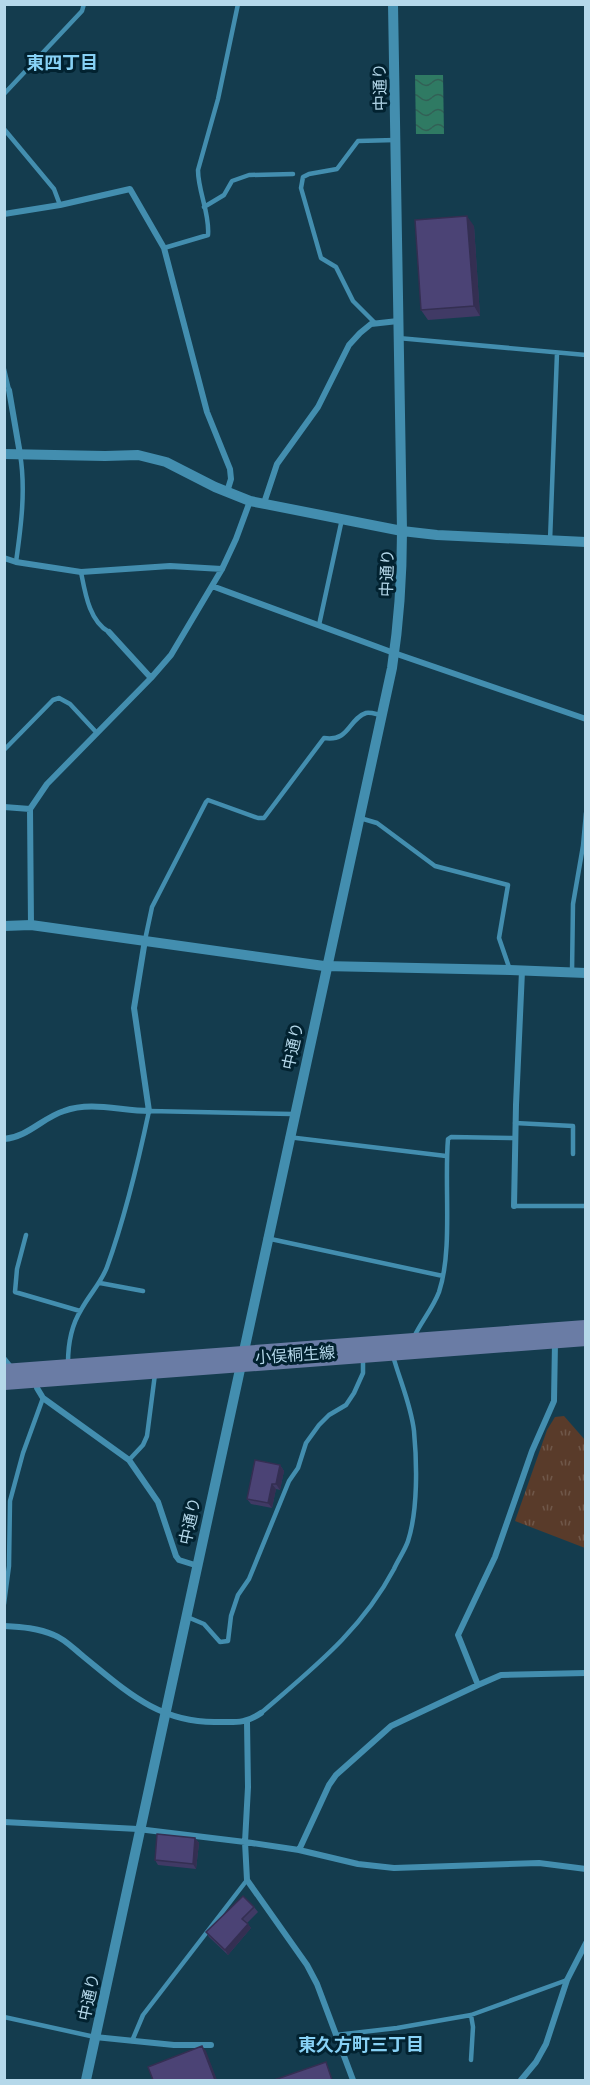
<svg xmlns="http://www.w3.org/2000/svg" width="590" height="2085" font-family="Commissioner,'Noto Sans JP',sans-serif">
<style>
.park{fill:url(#park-tufts)}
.water{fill:url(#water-waves)}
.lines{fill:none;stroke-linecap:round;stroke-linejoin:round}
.service{stroke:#438eaf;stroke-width:4.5}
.minor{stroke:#438eaf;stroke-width:6}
.tertiary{stroke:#438eaf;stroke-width:10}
.secondary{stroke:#6a7ca5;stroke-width:26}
.wall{fill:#403a65}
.shaded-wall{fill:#342f52}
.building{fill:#4b4375;stroke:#342f52;stroke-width:1.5}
.labels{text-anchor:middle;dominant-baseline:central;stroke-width:6;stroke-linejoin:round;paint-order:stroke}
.street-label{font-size:16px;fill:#b5d8ea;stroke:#022230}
.neighbourhood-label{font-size:18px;font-weight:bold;fill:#87d1f5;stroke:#022230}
</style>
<defs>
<pattern id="park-tufts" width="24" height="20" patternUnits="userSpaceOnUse" patternTransform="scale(1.5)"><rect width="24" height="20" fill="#593b2a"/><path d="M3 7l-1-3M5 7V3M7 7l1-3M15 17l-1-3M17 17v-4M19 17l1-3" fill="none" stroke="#6f5749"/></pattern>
<pattern id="water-waves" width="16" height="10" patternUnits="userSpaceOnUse" patternTransform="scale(1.5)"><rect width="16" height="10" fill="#2f7a63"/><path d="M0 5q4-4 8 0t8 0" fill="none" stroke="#326056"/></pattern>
</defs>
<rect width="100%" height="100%" fill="#143c4e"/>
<path class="park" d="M 564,1416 L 585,1440 L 585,1548 L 515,1521 L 547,1430 L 555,1417 Z"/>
<path class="water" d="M 415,75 L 443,75 L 444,134 L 416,134 Z"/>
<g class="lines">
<path class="service" d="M 4,94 L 82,11 L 84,4
M 4,129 L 54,189 L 60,205
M 204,207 L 224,195 L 232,181 L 249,175 L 293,174
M 164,248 L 208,235 C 210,213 198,192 198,170 L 218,99 L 238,4
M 375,323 L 353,301 L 336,267 L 321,258 L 301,188 L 303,177 L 309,174 L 337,169 L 358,141 L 395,140
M 398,338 L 586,355
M 4,369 L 9,390
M 550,541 L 557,353
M 16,562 C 21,527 26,489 20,454
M 81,572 C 85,592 89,621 109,632
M 319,625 L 342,519
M 4,750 L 53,700 L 59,698 L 70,704 L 96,732
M 360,818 L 377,823 L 435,866 L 508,885 L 499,938 L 510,970
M 145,940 L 152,907 L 206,802 L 208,800 L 258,818 L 264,818 L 324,738 C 350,742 348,719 366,713 C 370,712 376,714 381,715
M 572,972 L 573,904 L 583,846 L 586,813
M 515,1123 L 573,1126 L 573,1154
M 288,1137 L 446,1156
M 514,1206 L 586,1206
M 26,1235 L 17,1269 L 15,1292 L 80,1311
M 266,1238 L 443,1276
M 100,1283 L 143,1291
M 414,1337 C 421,1322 433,1308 439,1292 C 453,1250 444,1185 448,1139 L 451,1137 L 515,1138
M 4,1358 L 12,1368
M 68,1363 C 68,1346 71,1326 81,1310 C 89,1295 101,1283 107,1267 C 125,1217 138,1163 149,1111 L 292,1114
M 129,1460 L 143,1445 L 147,1436 L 155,1374
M 4,1604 L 9,1566 L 10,1501 L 23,1453 L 43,1398
M 185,1616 L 204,1624 L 220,1642 L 228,1641 L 231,1616 L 238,1595 L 249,1579 L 289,1481 L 298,1468 L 306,1443 L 319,1425 L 329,1415 L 346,1405 L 354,1393 L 363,1373 L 363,1356
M 261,1713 C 313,1668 361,1631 394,1569 C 398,1560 405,1550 408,1541 C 418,1510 417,1463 414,1431 C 411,1405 400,1381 393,1356
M 4,2017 L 95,2037
M 336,2035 L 397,2028 L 471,2015 L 567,1980
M 132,2041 L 143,2015 L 247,1880
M 471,2060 L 473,2027 L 471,2015"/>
<path class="minor" d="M 4,214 L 60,205 L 130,189 L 164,248 L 207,412 L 230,469 L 231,479 L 227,492
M 9,390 L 20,454
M 264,503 L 277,464 L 318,407 L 349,345 L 360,333 L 371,324 L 398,321
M 4,558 L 16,562 L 81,572 L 170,566 L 222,569
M 212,586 L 394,653 L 586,719
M 109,632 L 151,678
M 4,807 L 30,809
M 31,925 L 30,809 L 47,784 L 151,678 L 171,655 L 222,569 L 236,539 L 250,501
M 4,1139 C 28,1137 42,1118 64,1111 C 91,1101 121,1111 149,1111 L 134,1008 L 145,940
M 514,1206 L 516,1105 L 522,971
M 36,1380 L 37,1388 L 43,1398 L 129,1460 L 158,1502 L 176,1556 L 179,1560 L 195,1565
M 4,1626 C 22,1627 38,1628 54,1635 C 65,1639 75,1650 84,1657 C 126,1691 159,1723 217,1722 C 236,1722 245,1724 261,1713
M 478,1685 L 458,1635 L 495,1557 L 532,1451 L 554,1401 L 555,1342
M 247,1722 L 248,1787 L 245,1842 L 247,1880 L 307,1965 L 317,1984 L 353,2080
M 4,1822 L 138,1829 L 245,1842 L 299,1850 L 358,1864 L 394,1868 L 539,1863 L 586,1869
M 299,1850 L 329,1785 L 336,1775 L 391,1726 L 478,1685 L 501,1675 L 586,1673
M 95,2037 L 174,2045 L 211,2045
M 521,2080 L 536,2062 L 546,2044 L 567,1980 L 586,1943"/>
<path class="tertiary" d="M 4,454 L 105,456 L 138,455 L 166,462 L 215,487 L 250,501 L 402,531 L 437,535 L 586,542
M 4,926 L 31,925 L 324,966 L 510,970 L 586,973
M 86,2080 C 186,1609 286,1138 392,668 C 399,622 402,577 402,531 L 393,4"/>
<path class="secondary" d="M 4,1377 L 586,1333"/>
</g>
<path class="wall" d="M 474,226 L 480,316 L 428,320 L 421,310 Z
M 280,1465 L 284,1471 L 280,1490 L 276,1489 L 272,1508 L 251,1504 L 247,1499 Z
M 195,1838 L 199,1843 L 196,1869 L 158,1865 L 155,1860 Z
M 254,1907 L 258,1912 L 247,1923 L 251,1928 L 228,1955 L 209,1937 L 206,1932 Z"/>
<path class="shaded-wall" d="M 467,216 L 474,226 L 480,316 L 474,306 Z
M 280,1465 L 284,1471 L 280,1490 L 276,1484 Z
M 272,1484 L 276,1489 L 272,1508 L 268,1503 Z
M 195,1838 L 199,1843 L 196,1869 L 193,1864 Z
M 248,1924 L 251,1928 L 228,1955 L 225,1950 Z
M 202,2046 L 206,2051 L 217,2080 L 215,2080 Z"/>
<path class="building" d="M 467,216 L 474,306 L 421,310 L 415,220 Z
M 255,1460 L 280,1465 L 276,1484 L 272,1484 L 268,1503 L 247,1499 Z
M 157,1834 L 195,1838 L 193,1864 L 155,1860 Z
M 243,1896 L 254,1907 L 242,1919 L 248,1924 L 225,1950 L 206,1932 Z
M 202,2046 L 215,2080 L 153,2080 L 148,2067 Z
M 326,2062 L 332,2080 L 274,2080 Z"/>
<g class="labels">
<g class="street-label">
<text transform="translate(379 87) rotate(-91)">中通り</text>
<text transform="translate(386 573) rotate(-88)">中通り</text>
<text transform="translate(292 1046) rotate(-78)">中通り</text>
<text transform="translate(295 1354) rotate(-4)">小俣桐生線</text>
<text transform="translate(189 1521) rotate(-78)">中通り</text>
<text transform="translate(88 1997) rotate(-78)">中通り</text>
</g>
<g class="neighbourhood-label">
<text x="62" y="62">東四丁目</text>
<text x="361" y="2044">東久方町三丁目</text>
</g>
</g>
<rect width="590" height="2085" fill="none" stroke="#b5d8ea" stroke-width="12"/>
</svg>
